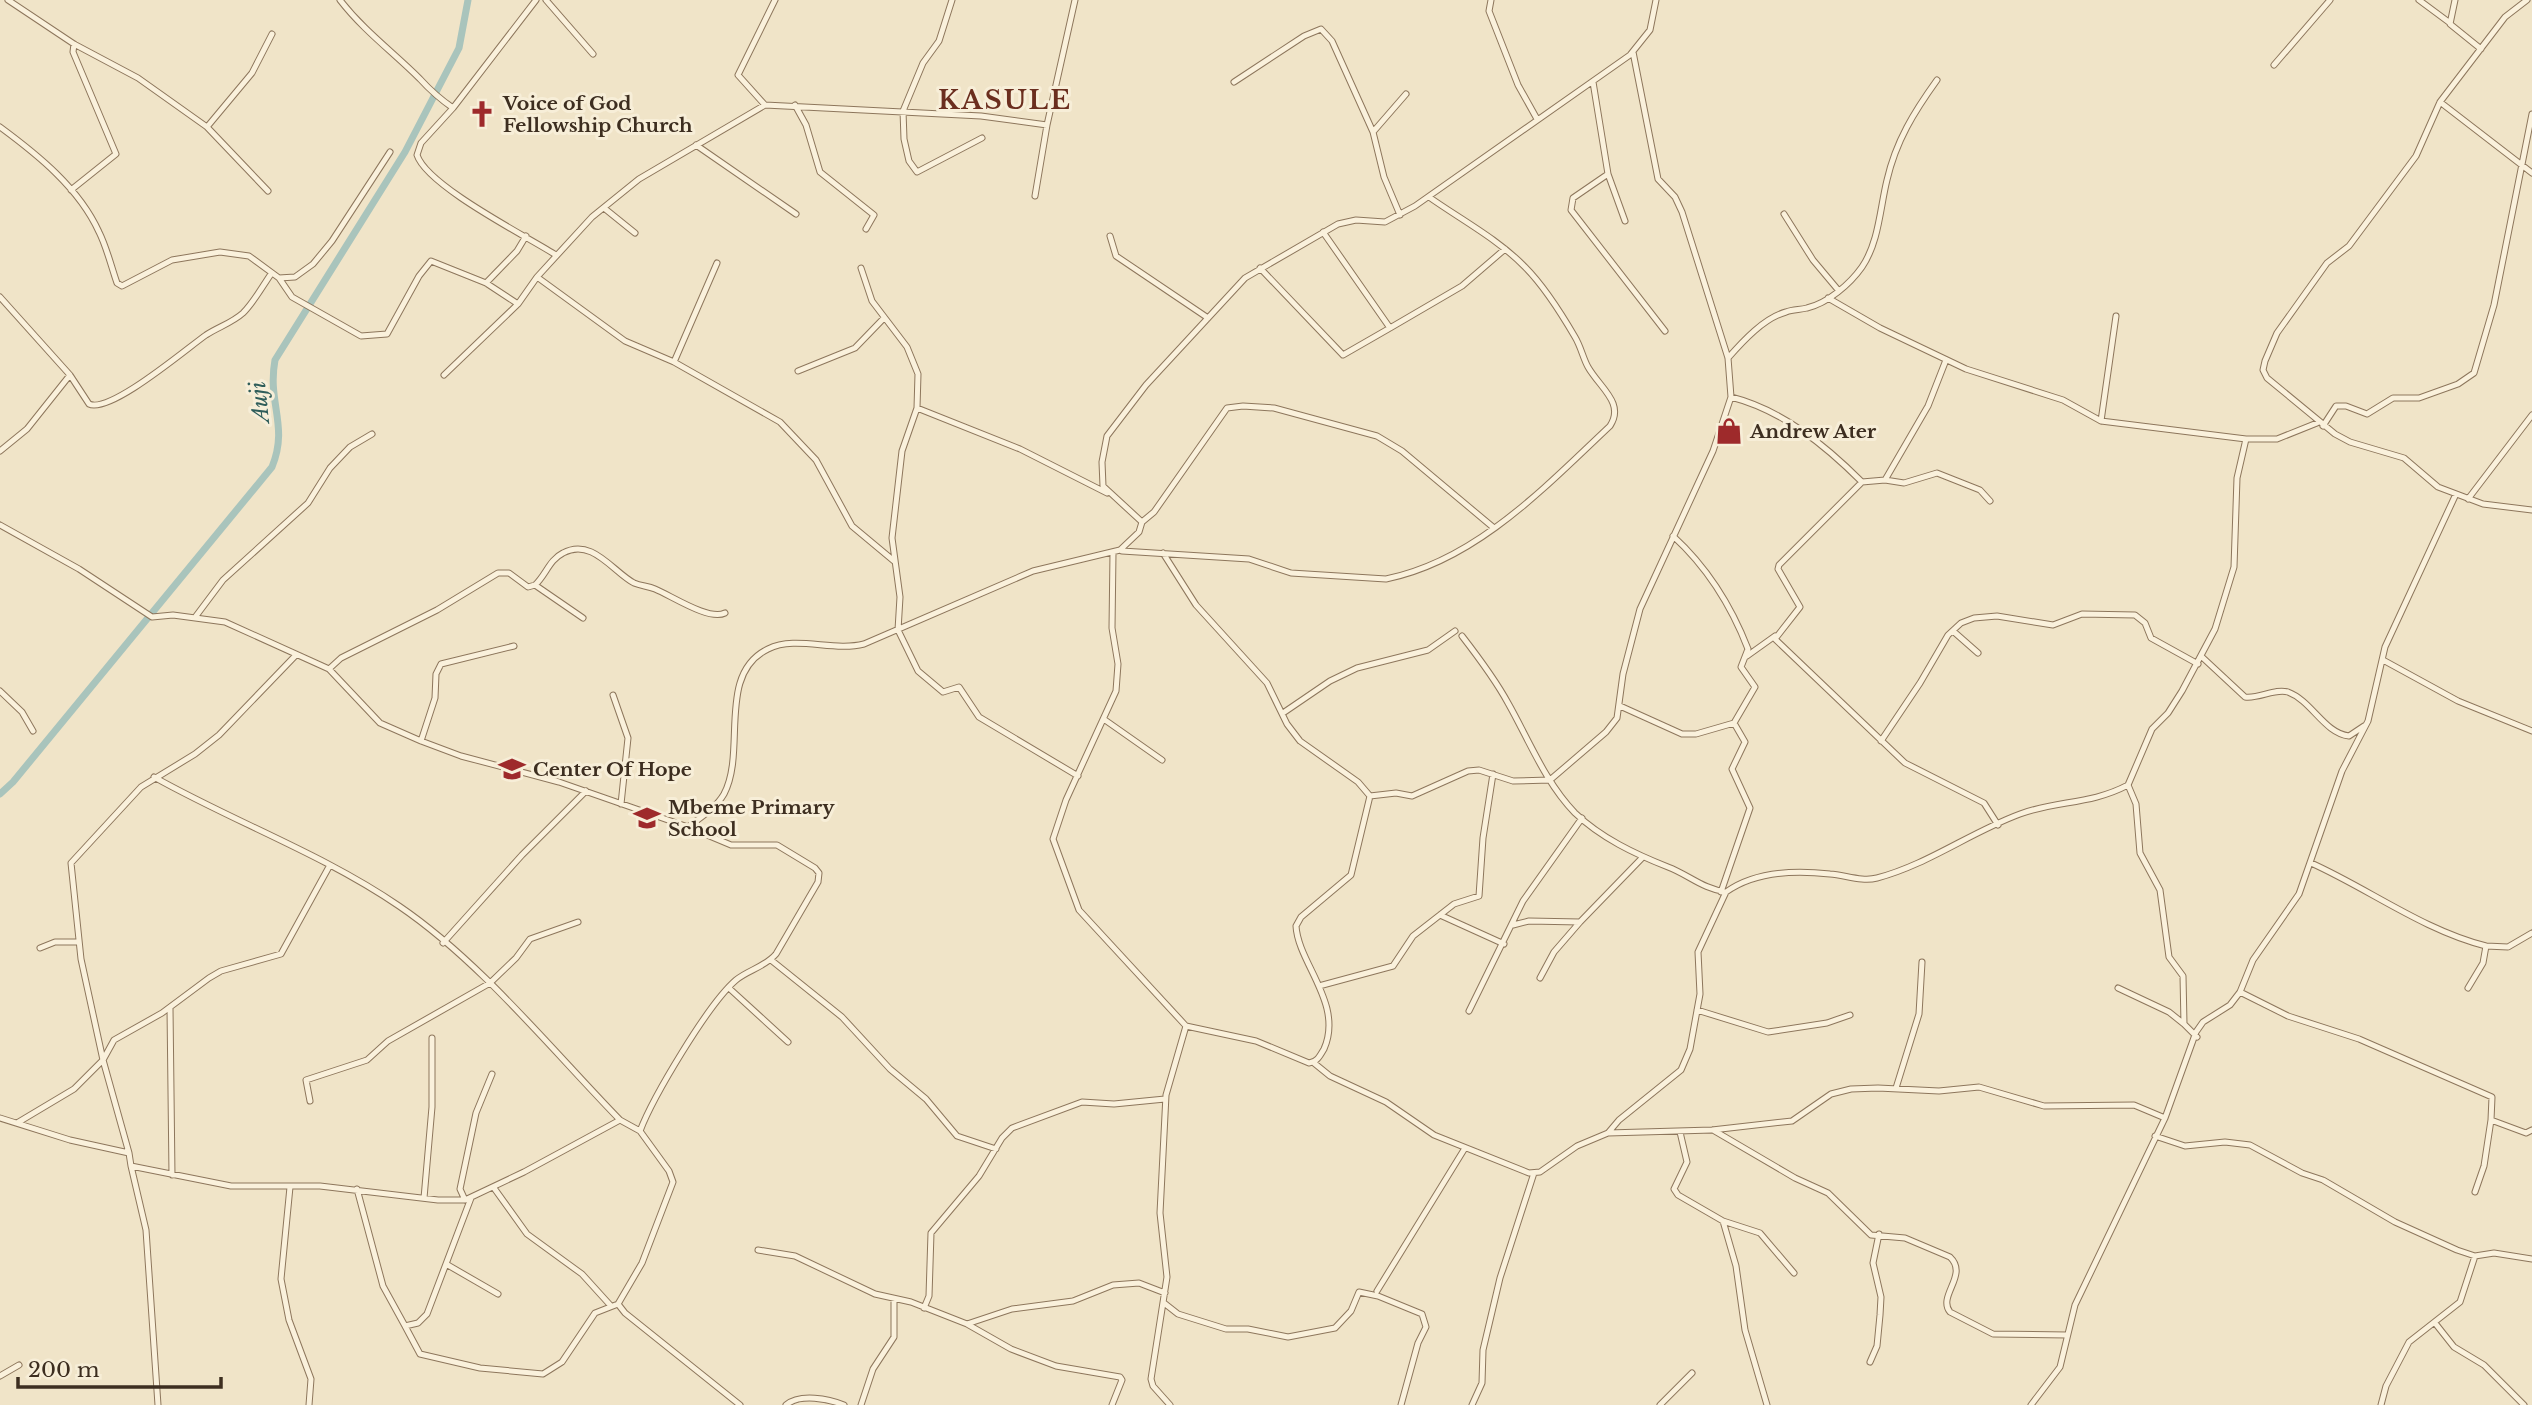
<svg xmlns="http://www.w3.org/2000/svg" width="2532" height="1405" font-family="'Libre Baskerville',serif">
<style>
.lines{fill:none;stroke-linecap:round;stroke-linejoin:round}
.canal{stroke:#a9c4bc;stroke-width:7}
.street-casing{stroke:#8d765c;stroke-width:7}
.street{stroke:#faf1dc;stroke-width:5}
.labels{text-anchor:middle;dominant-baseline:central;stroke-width:6;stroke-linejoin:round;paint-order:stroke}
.poi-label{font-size:19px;font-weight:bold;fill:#3d2e20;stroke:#f7eed8;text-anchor:start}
.water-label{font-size:21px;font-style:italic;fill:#2f5d5a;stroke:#f7eed8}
.district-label{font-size:26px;font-weight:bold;letter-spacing:2px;fill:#6b2e1e;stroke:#f7eed8}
</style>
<rect width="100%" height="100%" fill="#f0e4c8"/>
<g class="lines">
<path class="canal" d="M 0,794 L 13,782 L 272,467 C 289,426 267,403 275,360 L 405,152 L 459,48 L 468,0"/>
<defs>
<path id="street" d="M 8,0 L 74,44 L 138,78 L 207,127 L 268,191
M 340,0 C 364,31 393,52 420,79 C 430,90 440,99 453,108
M 536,0 L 453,108 L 421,143 L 417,155 C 427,186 526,236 556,255
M 546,0 L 593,54
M 952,0 L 939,41 L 923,63 L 903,111 L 904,139 L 909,161 L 917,172 L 982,138
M 1491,0 L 1489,11 L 1518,85 L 1537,119
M 2419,0 L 2450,23
M 2455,0 L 2450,24 L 2481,49
M 2527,0 L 2505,17 L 2440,102 L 2416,156 L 2349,246 L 2327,263 L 2277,333 L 2265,361 L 2263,370 L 2267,378 L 2335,434 L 2350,442 L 2404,458 L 2438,487 L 2483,504 L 2532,510
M 2274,65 L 2330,0
M 1234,82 L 1304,36 L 1321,29 L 1332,41 L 1373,132
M 1593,82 L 1608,174 L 1625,221
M 2440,102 L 2532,173
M 765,105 L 738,75 L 775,0
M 795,105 L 806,125 L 820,172 L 874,215 L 866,229
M 0,127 C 38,155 79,188 99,232 C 107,248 111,266 117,283 L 122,286 L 172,260 L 220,252 L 249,256 L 279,278 L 295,277 L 313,264 L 332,241 L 390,152
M 207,127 L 252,73 L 272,34
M 696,145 L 796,214
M 1608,174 L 1573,198 L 1571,210 L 1665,331
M 71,190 L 116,154 L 73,52 L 74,44
M 1035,196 L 1047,125
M 604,208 L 635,233
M 1784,214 L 1813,260 L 1839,291
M 1400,215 L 1384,177 L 1373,132 L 1406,94
M 1323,232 L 1390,328 L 1462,286 L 1505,249
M 1110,236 L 1116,256 L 1208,318
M 861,268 L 872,301 L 907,347 L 918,374 L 917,408 L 902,451 L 892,538 L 900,597 L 898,630 L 918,671 L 943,692 L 959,687 L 979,717 L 1078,776
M 1260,268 L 1343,355 L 1390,328
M 537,277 L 625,341 L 674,362 L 780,422 L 816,460 L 852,526 L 894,561
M 279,278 L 292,297 L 361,336 L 387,334 L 419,276 L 431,261 L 486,283 L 518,304
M 486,283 L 517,251 L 526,236
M 0,297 L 70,375 L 89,404 C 110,414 186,349 206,335 C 218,327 232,323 243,313 C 254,302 262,287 271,274
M 1828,298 L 1880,328 L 1966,369 L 2063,400 L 2101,421
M 2116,316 L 2101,421 L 2246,439 L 2277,439 L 2317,423
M 1728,358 C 1743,341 1764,318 1786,312 C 1793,309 1800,310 1807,308 C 1828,303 1850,284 1862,267 C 1879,242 1880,208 1887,180 C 1896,141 1914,112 1937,80
M 1946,360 L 1928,406 L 1885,480 L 1862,482 L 1779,565 L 1778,569 L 1800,607 L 1775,639 L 1905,763 L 1984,803 L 1998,825
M 674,362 L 717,263
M 798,371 L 855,348 L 884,318
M 444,375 L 518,304 L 537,277 L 592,217 L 639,179 L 765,105 L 981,116 L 1047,125 L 1075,0
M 1731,397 C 1782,410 1825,445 1862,482
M 917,408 L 1020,449 L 1107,493
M 2323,426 L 2336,406 L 2346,406 L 2367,414 L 2393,398 L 2419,398 L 2458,384 L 2474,373 L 2494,305 L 2532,114
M 0,451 L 27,429 L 70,375
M 1885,480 L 1904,483 L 1937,473 L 1980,490 L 1990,501
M 2468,499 L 2532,415
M 1142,522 L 1103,486 L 1102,462 L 1107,436 L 1146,385 L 1245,278 L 1338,224 L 1356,220 L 1385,222 L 1415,206 L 1630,55 L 1650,30 L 1656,0
M 0,525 L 79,569 L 152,617 L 173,615 L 225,622 L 329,669 L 380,723 L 421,741 L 461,756 L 559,782 L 688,827 L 731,845 L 777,845 L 815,868 L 819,873 L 818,882 L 776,954 C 765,967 748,970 736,980 C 708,1004 653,1097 640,1131 L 669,1171 L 673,1182 L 642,1263 L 618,1304 L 625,1313 L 740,1405
M 1122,551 L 1249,559 L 1291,573 L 1386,579 C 1476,561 1546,486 1610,426 C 1625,403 1600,388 1588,367 C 1583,358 1581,347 1575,337 C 1561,313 1545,287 1525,267 C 1498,239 1460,219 1429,197
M 1113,553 L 1112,628 L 1118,664 L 1116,691 L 1066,800 L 1053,839 L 1079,910 L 1186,1026
M 1163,553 L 1196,605 L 1267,683 L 1287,724 L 1300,741 L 1358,782 L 1370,796 L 1351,875 L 1301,917 L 1296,926 C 1298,963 1344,1004 1324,1049 C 1320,1056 1317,1062 1309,1063 L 1256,1041 L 1186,1026 L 1166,1095 L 1160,1213 L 1167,1277 L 1151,1379 L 1153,1386 L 1170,1405
M 535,585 L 583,618
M 196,616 L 223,580 L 308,503 L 330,468 L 350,447 L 372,434
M 1953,631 L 1978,653
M 1462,636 C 1479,658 1495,679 1508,703 C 1529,740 1545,782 1575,813 C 1601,838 1635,854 1668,867 C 1689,875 1703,889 1726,892
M 1747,656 L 1775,636
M 2202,657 L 2245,697 C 2259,699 2275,688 2288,692 C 2312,701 2324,733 2349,736 L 2364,726
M 2383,660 L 2458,701 L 2532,731
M 329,669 L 341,658 L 437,610 L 498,573 L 509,573 L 528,587 L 535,585 C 546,575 549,560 563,553 C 592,537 613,572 634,583 C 641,586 648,586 655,589 C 672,596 709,621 725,613
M 0,691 L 22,712 L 33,731
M 613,695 L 628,738 L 621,804
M 1620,706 L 1682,734 L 1696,734 L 1734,723 L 1755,687 L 1741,667 L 1748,649 C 1731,605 1708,568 1673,536
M 1283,713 L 1330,681 L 1357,668 L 1428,650 L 1455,631
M 1105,720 L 1162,760
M 421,741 L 435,698 L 436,674 L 441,664 L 514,646
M 1881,741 L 1920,683 L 1948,635 L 1961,623 L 1974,618 L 1997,616 L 2053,625 L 2082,614 L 2135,615 L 2145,623 L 2151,638 L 2198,664
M 154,777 C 234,822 323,854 399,906 C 480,961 551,1049 620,1120 L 640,1131
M 2128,785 L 2136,804 L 2140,853 L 2160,890 L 2169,957 L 2183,976 L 2184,1024 L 2197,1037
M 1370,796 L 1396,793 L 1412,796 L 1468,771 L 1479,770 L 1513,781 L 1550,780 L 1606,732 L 1617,718 L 1623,674 L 1640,609 L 1713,451 L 1731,397 L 1728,358 L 1682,212 L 1675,197 L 1658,179 L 1633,52
M 688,827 C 701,817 716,808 724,794 C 747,751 716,674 768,649 C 796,635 833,652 864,644 L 1033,571 L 1120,550 L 1139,532 L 1142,522 L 1154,512 L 1227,408 L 1243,406 L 1274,408 L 1377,436 L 1402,451 L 1494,528
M 2311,863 C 2369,889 2423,930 2486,946 L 2483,963 L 2468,988
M 1721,892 L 1750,808 L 1732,769 L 1745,742 L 1734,723
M 1440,915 L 1504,944
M 1513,925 L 1529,921 L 1580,922 L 1642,858
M 443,943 L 522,855 L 586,791
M 2486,946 L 2508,947 L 2532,933
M 40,948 L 55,942 L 79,942
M 771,960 L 842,1017 L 890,1069 L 926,1099 L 957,1136 L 996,1149
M 1540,978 L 1554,952 L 1580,922
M 1319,986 L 1393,966 L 1413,936 L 1454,904 L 1479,896 L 1483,838 L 1493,774
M 2118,988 L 2169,1012 L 2184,1024
M 730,989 L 788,1042
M 2240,992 L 2288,1016 L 2359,1039 L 2492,1097 L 2491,1120 L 2526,1133 L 2532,1130
M 170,1008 L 172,1175
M 1697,1010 L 1768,1032 L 1827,1023 L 1850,1015
M 1469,1011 L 1523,901 L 1582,818
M 1314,1063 L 1330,1076 L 1386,1102 L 1434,1135 L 1529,1173 L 1540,1172 L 1577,1146 L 1608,1133 L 1619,1120 L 1681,1070 L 1690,1049 L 1700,994 L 1698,952 L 1726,892 C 1755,871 1795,870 1830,874 C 1845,875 1862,882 1877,878 C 1927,865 1971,832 2020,814 C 2058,800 2090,805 2128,785 L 2152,729 L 2168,713 L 2182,691 L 2215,629 L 2234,567 L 2237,478 L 2246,439
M 1896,1088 L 1919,1014 L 1922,962
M 310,1101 L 306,1080 L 367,1060 L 388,1041 L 490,983 L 516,958 L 530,939 L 578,922
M 0,1118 L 70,1140 L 129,1153 L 131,1166 L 231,1186 L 320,1186 L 438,1200 L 465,1200 L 524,1172 L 620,1120
M 17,1123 L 74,1089 L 103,1060 L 114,1040 L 162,1013 L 209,978 L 221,971 L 281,954 L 330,865
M 1713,1130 L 1795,1178 L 1828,1193 L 1871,1235 L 1905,1238 L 1950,1257 C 1969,1275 1937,1296 1950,1312 L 1993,1334 L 2067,1335
M 1680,1132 L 1687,1162 L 1674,1189 L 1678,1195 L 1723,1221 L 1760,1233 L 1794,1273
M 1608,1133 L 1712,1130 L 1792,1121 L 1831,1094 L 1851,1089 L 1878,1088 L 1939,1091 L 1979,1087 L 2044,1106 L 2134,1105 L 2165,1118
M 2155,1136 L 2185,1146 L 2225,1142 L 2250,1145 L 2302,1173 L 2323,1180 L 2395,1222 L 2457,1250 L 2475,1256 L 2494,1253 L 2532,1259
M 129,1153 L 103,1060 L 81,959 L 71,863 L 141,787 L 195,754 L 219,735 L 296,655
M 131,1166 L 146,1230 L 158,1405
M 290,1187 L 281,1279 L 289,1320 L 311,1379 L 309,1405
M 494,1188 L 527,1234 L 582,1274 L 611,1306
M 357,1189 L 383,1286 L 405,1326 L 418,1323 L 427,1314 L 471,1198
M 2475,1192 L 2484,1166 L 2491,1120
M 424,1198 L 432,1107 L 432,1038
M 465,1200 L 460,1189 L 476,1113 L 492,1074
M 1723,1221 L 1736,1266 L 1745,1330 L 1767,1405
M 758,1250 L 795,1256 L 875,1294 L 911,1302 L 967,1324 L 1011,1349 L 1056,1366 L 1120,1377 L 1122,1380 L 1112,1405
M 446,1264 L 498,1294
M 1377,1291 L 1465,1148
M 1164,1303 L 1178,1314 L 1226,1329 L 1248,1329 L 1288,1337 L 1335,1328 L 1351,1311 L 1359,1292 L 1378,1296 L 1422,1314 L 1426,1327 L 1418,1343 L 1401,1405
M 924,1308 L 929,1296 L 931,1233 L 979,1176 L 1002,1138 L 1012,1128 L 1082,1102 L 1114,1104 L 1165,1099
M 2435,1323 L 2454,1347 L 2484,1365 L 2524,1405
M 967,1324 L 1012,1309 L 1073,1301 L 1113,1285 L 1139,1283 L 1165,1293
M 405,1326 L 420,1354 L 480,1368 L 543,1374 L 562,1362 L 595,1313 L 618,1304
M 1870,1362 L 1877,1346 L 1880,1315 L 1881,1297 L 1873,1263 L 1879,1234
M 0,1376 L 19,1365
M 786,1405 C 800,1393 829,1399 844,1405
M 861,1405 L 873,1369 L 894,1337 L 894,1299
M 1472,1405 L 1482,1383 L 1483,1350 L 1500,1278 L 1534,1173
M 1660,1405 L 1692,1373
M 2031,1405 L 2060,1367 L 2075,1305 L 2165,1118 L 2196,1032 L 2203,1022 L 2230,1005 L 2240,992 L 2253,960 L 2299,894 L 2342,771 L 2368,721 L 2385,647 L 2456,494
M 2381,1405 L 2386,1386 L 2409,1342 L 2460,1302 L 2475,1256"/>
</defs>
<use href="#street" class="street-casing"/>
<use href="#street" class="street"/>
</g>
<defs>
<symbol id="church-bare" viewBox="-9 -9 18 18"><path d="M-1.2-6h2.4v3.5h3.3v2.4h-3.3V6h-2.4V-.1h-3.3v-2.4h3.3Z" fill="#9e2a2b" stroke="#f7eed8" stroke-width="2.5" paint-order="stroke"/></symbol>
<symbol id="shop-bare" viewBox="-9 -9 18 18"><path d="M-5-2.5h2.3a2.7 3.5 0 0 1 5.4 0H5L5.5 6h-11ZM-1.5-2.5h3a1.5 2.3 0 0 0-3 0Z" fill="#9e2a2b" stroke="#f7eed8" stroke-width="2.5" paint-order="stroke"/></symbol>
<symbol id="school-bare" viewBox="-9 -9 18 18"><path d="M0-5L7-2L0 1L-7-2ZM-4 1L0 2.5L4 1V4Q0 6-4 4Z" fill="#9e2a2b" stroke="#f7eed8" stroke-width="2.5" paint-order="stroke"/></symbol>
</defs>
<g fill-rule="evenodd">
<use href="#church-bare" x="463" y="95" width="38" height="38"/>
<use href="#shop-bare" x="1710" y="412" width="38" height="38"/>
<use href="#school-bare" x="493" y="750" width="38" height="38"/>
<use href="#school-bare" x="628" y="799" width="38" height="38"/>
</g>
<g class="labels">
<g class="poi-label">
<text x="503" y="103">Voice of God<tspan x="503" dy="22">Fellowship Church</tspan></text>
<text x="1750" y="431">Andrew Ater</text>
<text x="533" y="769">Center Of Hope</text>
<text x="668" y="807">Mbeme Primary<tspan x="668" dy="22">School</tspan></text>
</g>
<g class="water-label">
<text transform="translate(260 402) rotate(-96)">Auji</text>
</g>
<g class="district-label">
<text x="1005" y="100">KASULE</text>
</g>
</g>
<path d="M18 1377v10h203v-10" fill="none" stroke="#3d2e20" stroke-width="3.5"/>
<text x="28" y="1377" font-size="21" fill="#3d2e20" stroke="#f7eed8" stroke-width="5" paint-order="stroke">200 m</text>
</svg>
